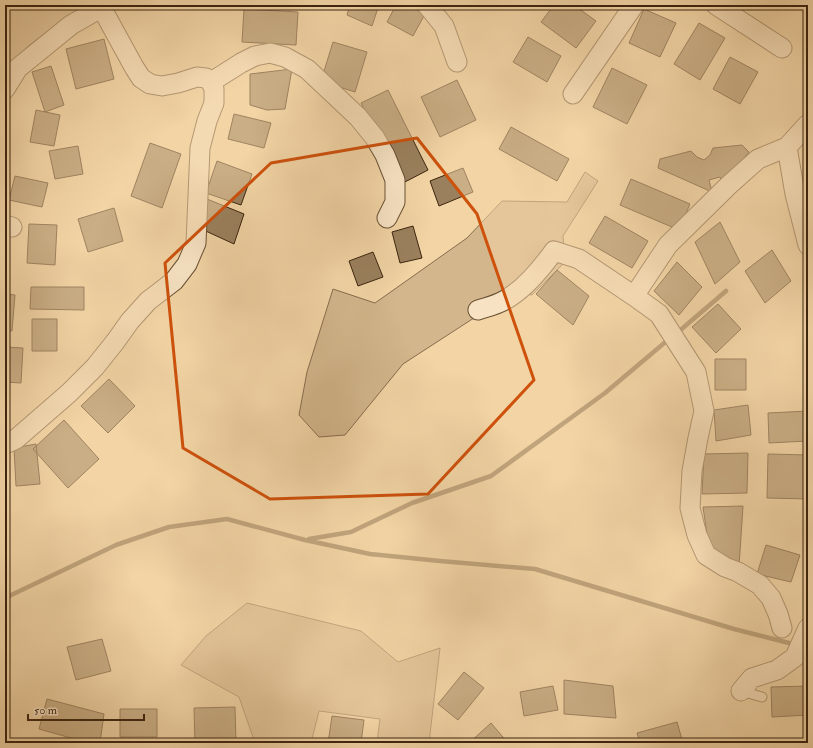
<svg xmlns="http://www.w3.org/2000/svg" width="813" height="748" font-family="'IM FELL Double Pica',serif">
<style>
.green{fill:#d3b68c;stroke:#876d4e}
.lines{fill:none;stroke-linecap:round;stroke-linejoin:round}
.stream{stroke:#846a4a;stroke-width:4.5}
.building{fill:#9a805d;stroke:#3b240f}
.lane-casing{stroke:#695034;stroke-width:11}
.street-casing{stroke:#695034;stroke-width:21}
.lane{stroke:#f7e3c4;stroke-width:9}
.street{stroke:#f7e3c4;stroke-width:19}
.marked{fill:none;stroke:#ce510c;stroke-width:3;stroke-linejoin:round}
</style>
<rect width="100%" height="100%" fill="#f2d4a5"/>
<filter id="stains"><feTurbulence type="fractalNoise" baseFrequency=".005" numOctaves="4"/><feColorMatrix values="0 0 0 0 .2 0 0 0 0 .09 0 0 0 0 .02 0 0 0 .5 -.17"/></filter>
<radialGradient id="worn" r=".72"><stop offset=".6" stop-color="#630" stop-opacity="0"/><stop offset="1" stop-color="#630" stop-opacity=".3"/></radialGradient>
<path class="green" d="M 5,5 L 86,5 L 66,17 L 27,47 L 13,65 L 5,80 Z
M 585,172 L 598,181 L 563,236 L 565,262 L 532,295 L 514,292 L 403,364 L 345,435 L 319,437 L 299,415 L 307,372 L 333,289 L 375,303 L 467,238 L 502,201 L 567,202 Z
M 247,603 L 361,631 L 398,662 L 440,648 L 429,743 L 377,743 L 380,719 L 319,711 L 311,743 L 255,743 L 239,697 L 181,665 L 206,636 Z"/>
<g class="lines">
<path class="stream" d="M 677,333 L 726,291
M 309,539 L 351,532 L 412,503 L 491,476 L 605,393 L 669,339
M 5,598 L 116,545 L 169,527 L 227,519 L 305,540 L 370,554 L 440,561 L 535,569 L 734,629 L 797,645"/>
</g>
<path class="building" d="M 350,5 L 379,5 L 372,26 L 347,15 Z
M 396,5 L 408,5 L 425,14 L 413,36 L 387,22 Z
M 554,5 L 574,5 L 596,21 L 576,48 L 541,22 Z
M 244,9 L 298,12 L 296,45 L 242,42 Z
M 644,9 L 676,23 L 660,57 L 629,43 Z
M 699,23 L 725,38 L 700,80 L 674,64 Z
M 528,37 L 561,56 L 547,82 L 513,62 Z
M 104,39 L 114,79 L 76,89 L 66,49 Z
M 333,42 L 367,52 L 355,92 L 321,81 Z
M 730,57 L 758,72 L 740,104 L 713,89 Z
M 51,66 L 64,105 L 45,112 L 32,72 Z
M 612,68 L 647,85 L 627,124 L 593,107 Z
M 292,69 L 285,109 L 267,110 L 250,105 L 250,74 Z
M 457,80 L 476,120 L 440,137 L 421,97 Z
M 388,90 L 428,170 L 401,184 L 361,103 Z
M 36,110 L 60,115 L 54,146 L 30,142 Z
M 234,114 L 271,123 L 264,148 L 228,139 Z
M 511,127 L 569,159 L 557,181 L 499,149 Z
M 150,143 L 181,154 L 162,208 L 131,196 Z
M 742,145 L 749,152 L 723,185 L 720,177 L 709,180 L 712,192 L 658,168 L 660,159 L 691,151 L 697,157 L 704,160 L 710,155 L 713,148 Z
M 78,146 L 83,174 L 55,179 L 49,151 Z
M 217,161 L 252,174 L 241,205 L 206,193 Z
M 463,168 L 473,192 L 439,206 L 430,181 Z
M 15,176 L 48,183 L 42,207 L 9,200 Z
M 631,179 L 690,204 L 679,230 L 620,205 Z
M 207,199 L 244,214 L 234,244 L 197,227 Z
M 114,208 L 123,241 L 88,252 L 78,219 Z
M 605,216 L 648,241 L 632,268 L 589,243 Z
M 720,222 L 740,262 L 715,284 L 695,242 Z
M 29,224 L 57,225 L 55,265 L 27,263 Z
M 413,226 L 422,258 L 400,263 L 392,232 Z
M 772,250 L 791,281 L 765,303 L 745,271 Z
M 373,252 L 383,277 L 358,286 L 349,261 Z
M 677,262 L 702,287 L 679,315 L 654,291 Z
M 557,270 L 589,296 L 573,325 L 536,294 Z
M 31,287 L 84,287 L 84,310 L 30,309 Z
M 5,294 L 15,295 L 12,331 L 5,330 Z
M 718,304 L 741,329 L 716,353 L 692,327 Z
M 32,319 L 57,319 L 57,351 L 32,351 Z
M 5,347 L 23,348 L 21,383 L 5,382 Z
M 715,359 L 746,359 L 746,390 L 715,390 Z
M 109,379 L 135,406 L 108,433 L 81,406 Z
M 748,405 L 751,435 L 716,441 L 714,410 Z
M 808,411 L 808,441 L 769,443 L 768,413 Z
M 64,420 L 99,459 L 68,488 L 33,449 Z
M 36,444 L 40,484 L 16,486 L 14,448 Z
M 748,453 L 747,493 L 702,494 L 704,454 Z
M 768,454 L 808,455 L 808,499 L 767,498 Z
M 743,506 L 739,567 L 709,548 L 703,507 Z
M 766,545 L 800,555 L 791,582 L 757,574 Z
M 102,639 L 111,671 L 76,680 L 67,647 Z
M 464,672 L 484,688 L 458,720 L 438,704 Z
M 564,680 L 613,686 L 616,718 L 564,714 Z
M 553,686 L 558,710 L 524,716 L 520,692 Z
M 808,686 L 808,715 L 772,717 L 771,687 Z
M 47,699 L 104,714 L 100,743 L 70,743 L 71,738 L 39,729 Z
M 235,707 L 236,743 L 195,743 L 194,708 Z
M 120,709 L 157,709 L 157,737 L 120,737 Z
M 332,716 L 364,720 L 361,743 L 328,743 Z
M 677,722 L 683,743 L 640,743 L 637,733 Z
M 491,723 L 508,743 L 469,743 Z"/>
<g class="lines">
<defs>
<path id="lane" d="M 741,691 L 762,697"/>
<path id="street" d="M 427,5 L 444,26 L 457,62
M 716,5 L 782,48
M 211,82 L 241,63 L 255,56 L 270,53 L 285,57 L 307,69 L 358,117 L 375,138 L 385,155 L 395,180 L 395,202 L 387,218
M 5,89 L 18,68 L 71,25 L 106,5
M 573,94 L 634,5
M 787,147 L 795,194 L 808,245
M 5,225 L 12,227
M 478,310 C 487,307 497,305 505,300 C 525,289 541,269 554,251 L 579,259 L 634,296
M 5,444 L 16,439 L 69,393 L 95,367 L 115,342 L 130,321 L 148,301 L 174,281 L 187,264 L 196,243 L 200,148 L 207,121 L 214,103 L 214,89 L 211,82 L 206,78 L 197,77 L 178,83 L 162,86 L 150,84 L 141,78 L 134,67 L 100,5
M 782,628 L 778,614 L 771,598 L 760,585 L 738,572 L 725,567 L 706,555 L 697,535 L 690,508 L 692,471 L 698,438 L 704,411 L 696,372 L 659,314 L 634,296 L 668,245 L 729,185 L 758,159 L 787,147 L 808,124
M 741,691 L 752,678 L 777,670 L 795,657 L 808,628"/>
</defs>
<use href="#lane" class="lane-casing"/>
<use href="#street" class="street-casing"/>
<use href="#lane" class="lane"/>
<use href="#street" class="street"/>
</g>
<path d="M0 0H813V748H0ZM 417,138 L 477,214 L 534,380 L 428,494 L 270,499 L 183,448 L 165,263 L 271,163 Z" fill="#f2d4a5" fill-opacity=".55" fill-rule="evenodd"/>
<path class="marked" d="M 417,138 L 477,214 L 534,380 L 428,494 L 270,499 L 183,448 L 165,263 L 271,163 Z"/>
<rect width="813" height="748" fill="none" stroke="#f2d4a5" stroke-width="20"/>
<rect x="6" y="6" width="801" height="736" fill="none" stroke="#3b240f" stroke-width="2"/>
<rect x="10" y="10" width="793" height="728" fill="none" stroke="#3b240f"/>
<path d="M28 714v6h116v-6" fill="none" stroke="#3b240f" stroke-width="2"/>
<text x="34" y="714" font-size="12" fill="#3b240f" stroke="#f7e3c4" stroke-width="3" paint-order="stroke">50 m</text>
<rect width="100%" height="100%" filter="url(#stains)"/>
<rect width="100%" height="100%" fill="url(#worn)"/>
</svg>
